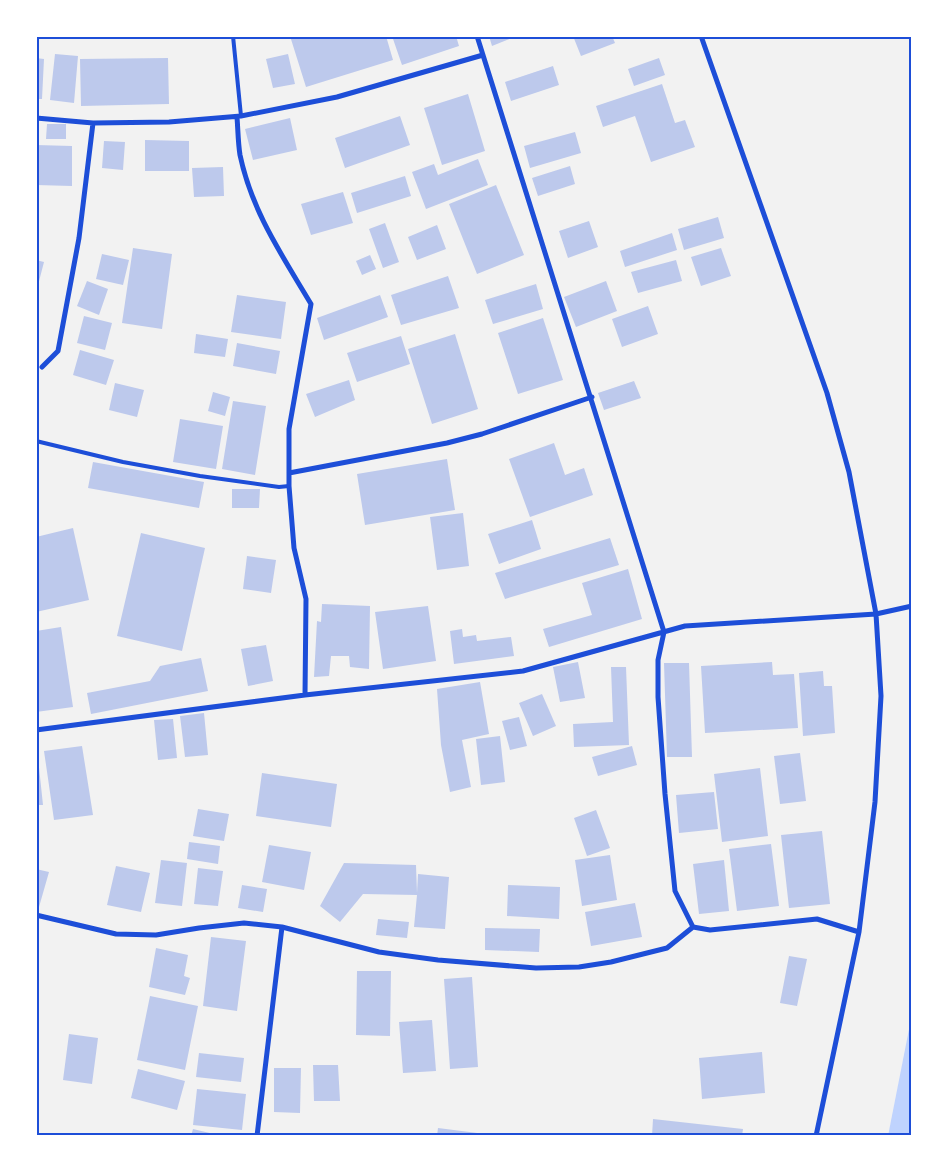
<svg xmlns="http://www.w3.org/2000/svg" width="948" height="1172" font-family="Rubik,sans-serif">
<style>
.water{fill:#bfd3fe}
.building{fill:#bdc9ec}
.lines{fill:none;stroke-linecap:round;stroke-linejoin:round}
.service{stroke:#1d4ed8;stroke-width:4}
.minor{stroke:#1d4ed8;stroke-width:5}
.neatline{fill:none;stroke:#1d4ed8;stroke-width:2}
</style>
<rect width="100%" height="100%" fill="#f2f2f2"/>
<path class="water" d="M 912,1014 L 912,1136 L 888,1136 Z"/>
<path class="building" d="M 290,36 L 386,36 L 393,60 L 306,87 Z
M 392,36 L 456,36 L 459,46 L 402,65 Z
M 489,36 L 517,36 L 492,46 Z
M 573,36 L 612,36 L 615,43 L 581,56 Z
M 55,54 L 78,56 L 74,103 L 50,100 Z
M 288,54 L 295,84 L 273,88 L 266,59 Z
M 36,58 L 44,59 L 42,99 L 36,99 Z
M 168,58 L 169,104 L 81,106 L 80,59 Z
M 659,58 L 665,75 L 634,86 L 628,69 Z
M 553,66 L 559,85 L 511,101 L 505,82 Z
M 662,84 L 675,123 L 685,120 L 695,147 L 651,162 L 635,116 L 603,127 L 596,106 Z
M 468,94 L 485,151 L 442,165 L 424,108 Z
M 400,116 L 410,145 L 345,168 L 335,138 Z
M 290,118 L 297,150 L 253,160 L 245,129 Z
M 47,124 L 66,124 L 66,139 L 46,139 Z
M 575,132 L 581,153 L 530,168 L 524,146 Z
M 145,140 L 189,141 L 189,171 L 145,171 Z
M 104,141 L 125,142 L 123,170 L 102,168 Z
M 36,145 L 72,146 L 72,186 L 36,185 Z
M 478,159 L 488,185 L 426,209 L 412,172 L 434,164 L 438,175 Z
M 570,166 L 575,184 L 538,196 L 532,178 Z
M 223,167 L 224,196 L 194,197 L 192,168 Z
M 405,176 L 411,196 L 357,213 L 351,193 Z
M 496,185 L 524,255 L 477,274 L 449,204 Z
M 343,192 L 353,223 L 311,235 L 301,204 Z
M 718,217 L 724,238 L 684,250 L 678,229 Z
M 589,221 L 598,247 L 568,258 L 559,231 Z
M 385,223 L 399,262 L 383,268 L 369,229 Z
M 437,225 L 446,249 L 417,260 L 408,237 Z
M 672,233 L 677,250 L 625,267 L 620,251 Z
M 133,248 L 172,254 L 162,329 L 122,323 Z
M 721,248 L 731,276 L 701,286 L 691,257 Z
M 102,254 L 129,260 L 123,285 L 96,279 Z
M 370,255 L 376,269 L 362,275 L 356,261 Z
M 36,260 L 44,262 L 37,289 L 36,289 Z
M 676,260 L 682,281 L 638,293 L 631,272 Z
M 448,276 L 459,308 L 401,325 L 391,295 Z
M 87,281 L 108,289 L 99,315 L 77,306 Z
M 606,281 L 617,311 L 576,327 L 564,297 Z
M 536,284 L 543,309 L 493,324 L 485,300 Z
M 237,295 L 286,302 L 281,339 L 231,332 Z
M 380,295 L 388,317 L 324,340 L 317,318 Z
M 648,306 L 658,334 L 622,347 L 612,319 Z
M 84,316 L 112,323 L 105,350 L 77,343 Z
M 543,318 L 563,380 L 518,394 L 498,333 Z
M 196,334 L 228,339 L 225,357 L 194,353 Z
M 455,334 L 478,409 L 432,424 L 408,349 Z
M 401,336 L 410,364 L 357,382 L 347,353 Z
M 237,343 L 280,351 L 276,374 L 233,366 Z
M 80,350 L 114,360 L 106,385 L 73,375 Z
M 349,380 L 355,400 L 315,417 L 306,394 Z
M 634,381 L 641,398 L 604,410 L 598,393 Z
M 115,383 L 144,390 L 137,417 L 109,410 Z
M 213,392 L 230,397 L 225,416 L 208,411 Z
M 233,401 L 266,406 L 255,475 L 222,469 Z
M 180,419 L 223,426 L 216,469 L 173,462 Z
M 554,443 L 565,475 L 584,468 L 593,495 L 530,517 L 509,459 Z
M 447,459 L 455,510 L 365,525 L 357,474 Z
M 93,462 L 204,482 L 199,508 L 88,488 Z
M 232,489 L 260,489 L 259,508 L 232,508 Z
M 463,513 L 469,566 L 437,570 L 430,517 Z
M 532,520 L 541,549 L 499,564 L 488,534 Z
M 73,528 L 89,600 L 36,612 L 36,537 Z
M 141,533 L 205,548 L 182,651 L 117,636 Z
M 610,538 L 619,565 L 505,599 L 495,573 Z
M 247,556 L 276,560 L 271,593 L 243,589 Z
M 628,569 L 642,619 L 549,647 L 543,629 L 592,615 L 582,583 Z
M 322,604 L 370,606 L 369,669 L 350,667 L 349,656 L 331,656 L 329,676 L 314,677 L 317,621 L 321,622 Z
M 428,606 L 436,661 L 383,669 L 375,612 Z
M 61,627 L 73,707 L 36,712 L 36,631 Z
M 462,629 L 463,637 L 476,635 L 477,641 L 511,637 L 514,656 L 454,664 L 450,631 Z
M 266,645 L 273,681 L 248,686 L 241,649 Z
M 201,658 L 208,691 L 91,714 L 87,693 L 150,681 L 160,666 Z
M 578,662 L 585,698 L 560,702 L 553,667 Z
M 772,662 L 773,675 L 794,674 L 798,728 L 705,733 L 701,666 Z
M 664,663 L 689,663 L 692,757 L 667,757 Z
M 611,667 L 626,667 L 629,745 L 574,747 L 573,724 L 613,722 Z
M 823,671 L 824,686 L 832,686 L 835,733 L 803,736 L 799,673 Z
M 480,682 L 489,734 L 462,740 L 471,787 L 450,792 L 441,745 L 437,689 Z
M 542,694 L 556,726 L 533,736 L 519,703 Z
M 204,713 L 208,755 L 185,757 L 180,716 Z
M 519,717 L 527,746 L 510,750 L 502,721 Z
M 173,719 L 177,758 L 158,760 L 154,720 Z
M 500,736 L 505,782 L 481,785 L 476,739 Z
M 82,746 L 93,815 L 54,820 L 44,751 Z
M 632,746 L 637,765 L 598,776 L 592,757 Z
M 800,753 L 806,801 L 780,804 L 774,756 Z
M 36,758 L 38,758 L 43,805 L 36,805 Z
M 760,768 L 768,836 L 722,842 L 714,774 Z
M 262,773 L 337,784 L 331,827 L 256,816 Z
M 714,792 L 718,829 L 679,833 L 676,795 Z
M 198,809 L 229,814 L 224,841 L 193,836 Z
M 596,810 L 610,848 L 587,856 L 574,818 Z
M 822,831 L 830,904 L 789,908 L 781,835 Z
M 189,842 L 220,846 L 218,864 L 187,859 Z
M 771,844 L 779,906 L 737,911 L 729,849 Z
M 269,845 L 311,852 L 304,890 L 262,882 Z
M 610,855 L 617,900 L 582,906 L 575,860 Z
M 161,860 L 187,863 L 182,906 L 155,903 Z
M 724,860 L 729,911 L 699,914 L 693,864 Z
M 344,863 L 416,865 L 417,893 L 418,874 L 449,877 L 445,929 L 414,927 L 417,895 L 363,894 L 340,922 L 320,906 Z
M 116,866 L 150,873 L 141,912 L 107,905 Z
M 198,868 L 223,871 L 218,906 L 194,904 Z
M 36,869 L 49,872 L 39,907 L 36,906 Z
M 242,885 L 267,889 L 263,912 L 238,908 Z
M 508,885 L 560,887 L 559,919 L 507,916 Z
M 635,903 L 642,937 L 591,946 L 585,912 Z
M 378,919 L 409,922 L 407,938 L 376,935 Z
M 485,928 L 540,929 L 539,952 L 485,950 Z
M 211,937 L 246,941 L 237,1011 L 203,1006 Z
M 156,948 L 188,955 L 184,976 L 190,978 L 185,995 L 149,987 Z
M 789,956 L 807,959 L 797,1006 L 780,1003 Z
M 357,971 L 391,971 L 390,1036 L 356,1035 Z
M 472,977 L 478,1067 L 450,1069 L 444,979 Z
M 150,996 L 198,1006 L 185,1070 L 137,1060 Z
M 432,1020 L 436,1071 L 403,1073 L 399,1022 Z
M 69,1034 L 98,1038 L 92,1084 L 63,1080 Z
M 762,1052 L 765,1093 L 702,1099 L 699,1058 Z
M 199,1053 L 244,1058 L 241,1082 L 196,1077 Z
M 313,1065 L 338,1065 L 340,1101 L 314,1101 Z
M 274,1068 L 301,1068 L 300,1113 L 274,1112 Z
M 138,1069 L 185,1081 L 177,1110 L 131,1098 Z
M 197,1089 L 246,1094 L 242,1130 L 193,1125 Z
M 653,1119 L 743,1129 L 742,1136 L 652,1136 Z
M 438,1128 L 493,1135 L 493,1136 L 437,1136 Z
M 193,1129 L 218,1135 L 218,1136 L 191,1136 Z"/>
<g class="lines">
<path class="service" d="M 233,36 L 241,116
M 36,441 L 123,462 L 200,476 L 279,487 L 289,486"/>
<path class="minor" d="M 477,36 L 664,632 L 658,660 L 658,697 L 665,794 L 675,891 L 693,927
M 701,36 L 827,393 L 849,472 L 876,614 L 881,696 L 875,802 L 859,932 L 816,1136
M 237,117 C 238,130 238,143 240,155 C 252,212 282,255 311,304 L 289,429 L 289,486 L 294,548 L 306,599 L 305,695
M 36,118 L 93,123 L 169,122 L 241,116 L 337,97 L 483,55
M 42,367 L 58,351 L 79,238 L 93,123
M 289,473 L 447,443 L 482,434 L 592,397
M 36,730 L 305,695 L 523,671 L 685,626 L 876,614 L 912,606
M 36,915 L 116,934 L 156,935 L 199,928 L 244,923 L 282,927 L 379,952 L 438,960 L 536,968 L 579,967 L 611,962 L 667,948 L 693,927
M 693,927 L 710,930 L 817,919 L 859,932
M 257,1136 L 282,927"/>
</g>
<rect width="948" height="1172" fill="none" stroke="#ffffff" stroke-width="75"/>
<rect x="38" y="38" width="872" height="1096" class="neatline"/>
</svg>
